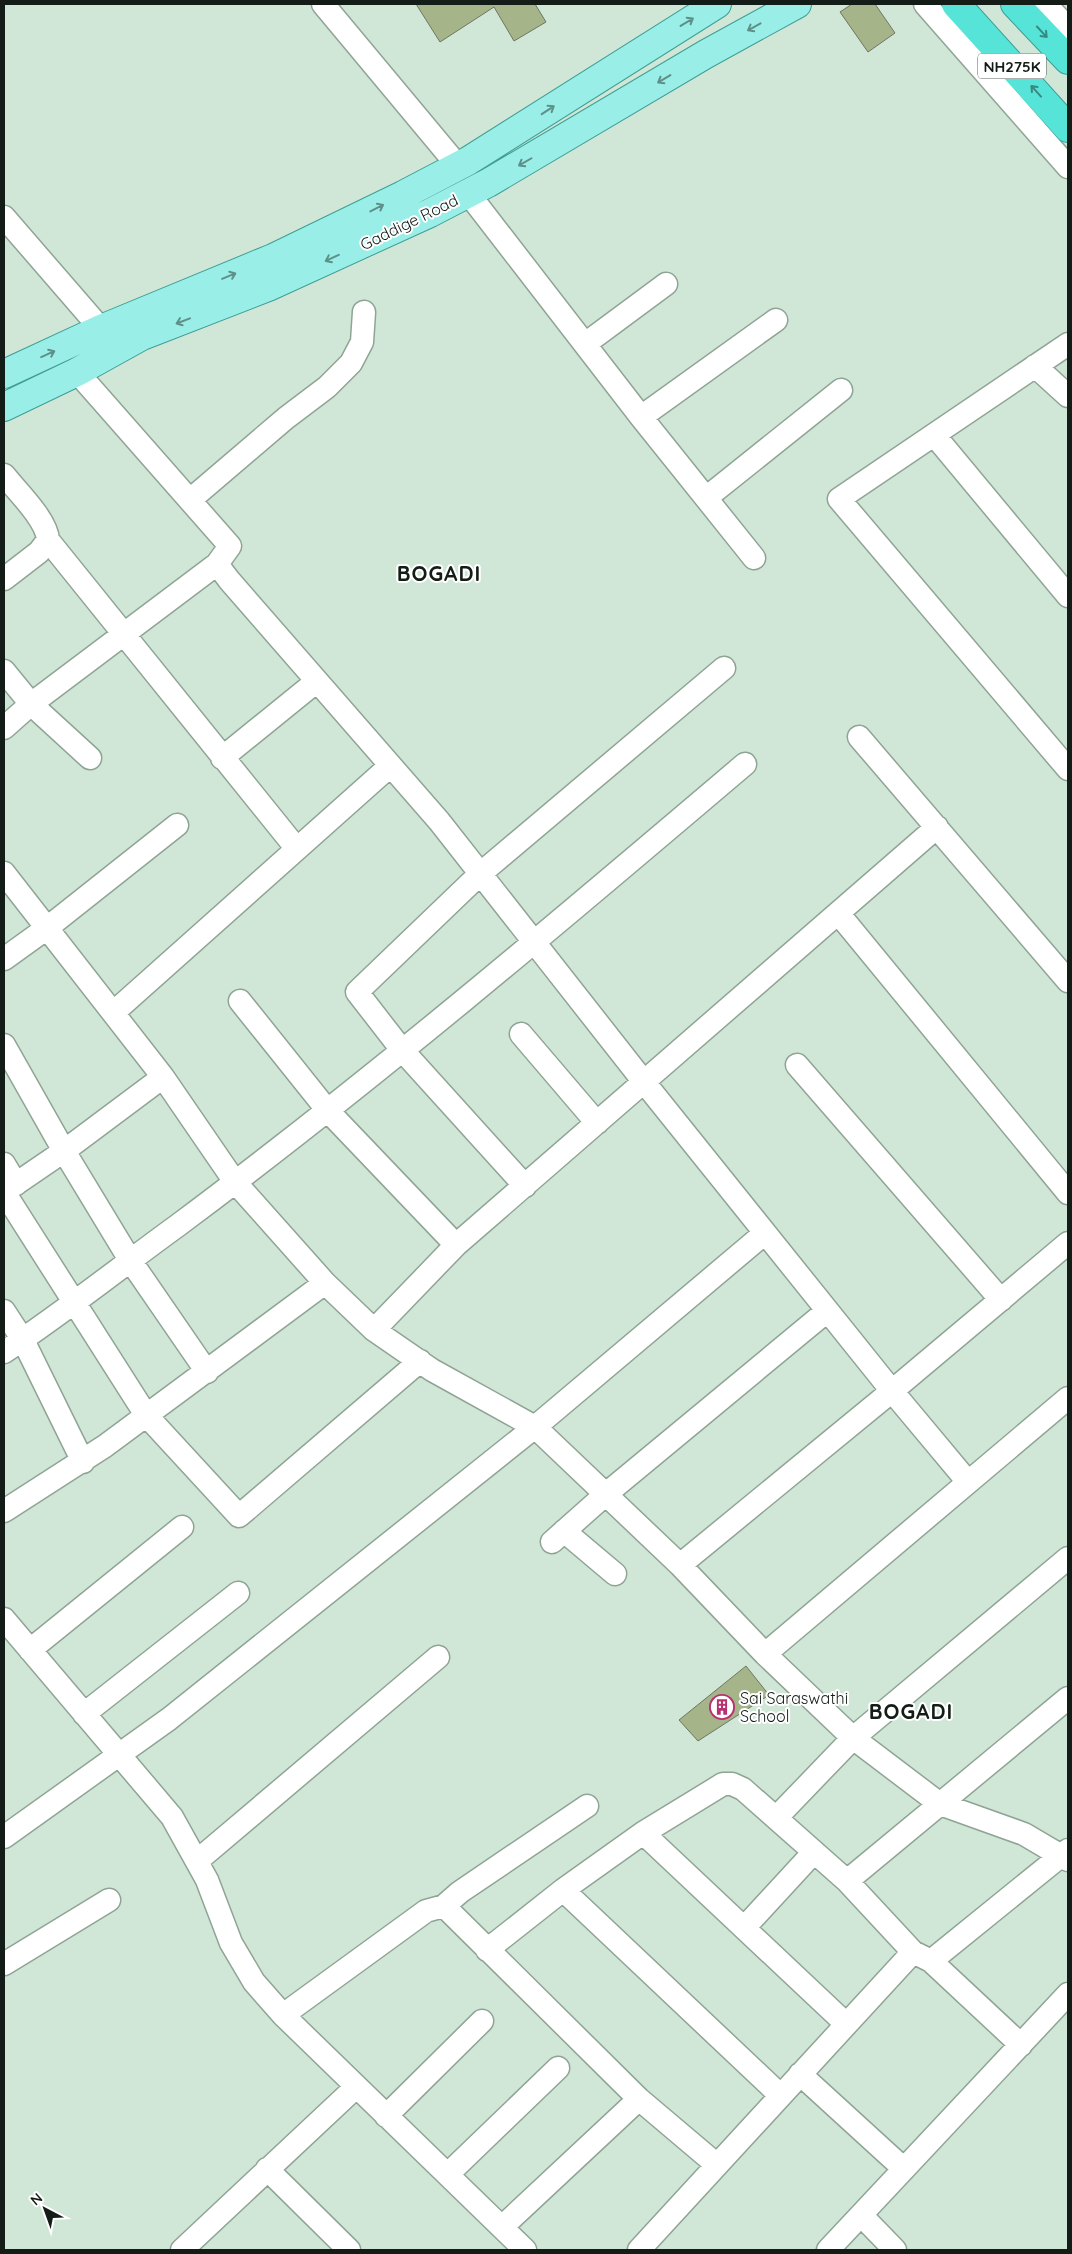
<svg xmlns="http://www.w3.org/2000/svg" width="1072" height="2254" font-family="Quicksand,sans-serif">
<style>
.building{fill:#a5b489;stroke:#6f7662}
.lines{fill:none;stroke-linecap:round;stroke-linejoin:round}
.minor-casing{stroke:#8fa495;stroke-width:25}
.major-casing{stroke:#3e9e94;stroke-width:30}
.highway-casing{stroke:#3e9e94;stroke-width:30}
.minor{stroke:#fff;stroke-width:22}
.major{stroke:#99efe7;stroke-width:28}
.highway{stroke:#55e4d7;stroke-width:28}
.oneway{stroke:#5d9089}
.oneway2{stroke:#388a81}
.labels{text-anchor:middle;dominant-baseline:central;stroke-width:4;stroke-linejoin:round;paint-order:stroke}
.shield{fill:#fff;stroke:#5a605d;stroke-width:1}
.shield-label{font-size:15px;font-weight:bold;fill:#141c17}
.street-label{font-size:16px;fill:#141c17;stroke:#fff}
.poi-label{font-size:16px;fill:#141c17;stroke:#fff;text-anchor:start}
.district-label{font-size:21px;font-weight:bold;letter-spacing:1px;fill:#141c17;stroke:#fff}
</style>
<rect width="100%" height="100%" fill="#d0e7d7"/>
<path class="building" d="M 416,4 L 535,4 L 546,22 L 514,41 L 494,7 L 440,42 Z
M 852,4 L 875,4 L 895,33 L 868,52 L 840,12 Z
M 746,1666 L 769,1695 L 698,1741 L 679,1720 Z"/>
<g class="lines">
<defs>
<path id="minor" d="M 323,4 L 458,166
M 925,4 L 1068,167
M 1045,4 L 1068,28
M 468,193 L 641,417 L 754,558
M 4,217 L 101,329
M 585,344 L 666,284
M 1068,344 L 839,499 L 1068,769
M 1035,366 L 1068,396
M 77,372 L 230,546 L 217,564 L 229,580 L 439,821 L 644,1082 L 892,1391 L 968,1482
M 641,417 L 776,320
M 935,436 L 1068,596
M 4,475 C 17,491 47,520 48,540 L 39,552 L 4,579
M 706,498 L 841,390
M 190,500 L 286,418 L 327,387 L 351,363 L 362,342 L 364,312
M 48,540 L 297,849
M 4,671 L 31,704 L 90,758
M 4,728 L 31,704 L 217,564
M 859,737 L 1068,981
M 222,758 L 317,681
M 4,873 L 163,1077 L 235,1182 L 325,1283 L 374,1330 L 432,1370 L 535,1427 L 680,1565 L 765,1654 L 853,1738 L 940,1804 L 1024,1834 L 1068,1860
M 838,913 L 1068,1193
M 4,959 L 47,928 L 177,825
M 240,1001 L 328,1111 L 456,1245
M 113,1013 L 390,766
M 521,1034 L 597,1123
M 4,1045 L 64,1151 L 130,1260 L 207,1372
M 797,1065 L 1001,1300
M 163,1077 L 64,1151 L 4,1192 L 146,1415 L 239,1516 L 420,1361
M 4,1164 L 16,1184
M 525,1186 L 402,1050 L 357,992 L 480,874 L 724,668
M 4,1311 L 23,1340 L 83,1462
M 374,1330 L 456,1245 L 937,827
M 4,1352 C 63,1313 119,1268 177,1226 C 373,1080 559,922 745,764
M 4,1511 L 105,1446 L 325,1283
M 564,1531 L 615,1574
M 552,1542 L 606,1494 L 827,1311
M 680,1565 L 892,1391 L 1068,1243
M 4,1619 L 172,1817 L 207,1880 L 231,1943 L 254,1982 L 283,2015 L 525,2250
M 30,1650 L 182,1527
M 765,1654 L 1068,1398
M 84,1714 L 238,1593
M 776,1818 L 853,1738 L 1068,1558
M 643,1833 L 845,2023
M 4,1837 L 169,1719 L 535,1427 L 765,1233
M 197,1861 L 438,1657
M 847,1881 L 1068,1698
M 563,1890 L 780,2095
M 444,1906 L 460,1892 L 587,1806
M 744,1928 L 814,1852
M 487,1950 L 563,1890 L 643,1833 L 723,1784 L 732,1784 L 743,1789 L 847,1881 L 913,1952 L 931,1961 L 1021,2045
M 931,1961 L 1068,1850
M 4,1964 L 109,1900
M 283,2015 L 426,1911 L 444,1906 L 639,2099 L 717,2165
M 800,2074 L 904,2169
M 386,2116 L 482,2021
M 267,2169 L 349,2250
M 448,2174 L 558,2068
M 861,2215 L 895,2250
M 502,2227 L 639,2099
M 182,2250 L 356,2087
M 639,2250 L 913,1952
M 828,2250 L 1068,1994"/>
<path id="major" d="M 4,374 L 101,329 L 273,258 L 403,195 L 468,161 L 717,4
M 4,407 L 77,372 L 142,336 L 268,287 L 430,213 L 488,183 L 706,54 L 797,4"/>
<path id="highway" d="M 956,4 L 1068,128
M 1015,4 L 1068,60"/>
</defs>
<use href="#minor" class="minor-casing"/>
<use href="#major" class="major-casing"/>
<use href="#highway" class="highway-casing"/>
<use href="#minor" class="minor"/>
<use href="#major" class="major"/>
<use href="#highway" class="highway"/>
</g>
<defs><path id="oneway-shaft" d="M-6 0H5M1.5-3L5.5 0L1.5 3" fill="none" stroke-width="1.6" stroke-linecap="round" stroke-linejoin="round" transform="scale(1.25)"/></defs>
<g class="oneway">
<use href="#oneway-shaft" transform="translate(687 22) rotate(-31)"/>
<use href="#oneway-shaft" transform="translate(754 27) rotate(151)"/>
<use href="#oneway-shaft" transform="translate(664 79) rotate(149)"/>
<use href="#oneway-shaft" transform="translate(548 110) rotate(-33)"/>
<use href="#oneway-shaft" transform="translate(525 162) rotate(150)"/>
<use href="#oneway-shaft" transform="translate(377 208) rotate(-27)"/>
<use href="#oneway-shaft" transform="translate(332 258) rotate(155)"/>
<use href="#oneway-shaft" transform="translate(229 276) rotate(-22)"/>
<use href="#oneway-shaft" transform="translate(183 321) rotate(159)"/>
<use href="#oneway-shaft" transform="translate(48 354) rotate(-24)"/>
</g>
<g class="oneway2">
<use href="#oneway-shaft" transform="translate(1042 32) rotate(47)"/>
<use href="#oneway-shaft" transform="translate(1036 91) rotate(-132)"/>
</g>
<defs>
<symbol id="building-ring" viewBox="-11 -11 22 22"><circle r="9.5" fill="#fff" stroke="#b83070" stroke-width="1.5"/><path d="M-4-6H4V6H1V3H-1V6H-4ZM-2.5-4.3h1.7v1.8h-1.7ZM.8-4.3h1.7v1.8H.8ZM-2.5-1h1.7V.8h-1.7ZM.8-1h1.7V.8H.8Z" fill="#b83070"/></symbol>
</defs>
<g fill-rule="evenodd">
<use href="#building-ring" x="708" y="1693" width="28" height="28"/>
</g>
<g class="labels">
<rect class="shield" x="978" y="53.5" width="68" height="25" rx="4"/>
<g class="shield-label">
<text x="1012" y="66">NH275K</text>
</g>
<g class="street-label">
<text transform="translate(409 222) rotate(-26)">Gaddige Road</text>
</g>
<g class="poi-label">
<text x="740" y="1698">Sai Saraswathi<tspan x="740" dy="18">School</tspan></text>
</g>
<g class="district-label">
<text x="439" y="573">BOGADI</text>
<text x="911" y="1711">BOGADI</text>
</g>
</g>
<rect width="1072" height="2254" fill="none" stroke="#141c17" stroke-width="10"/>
<g transform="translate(45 2209) rotate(319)" stroke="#ffffff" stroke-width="4" paint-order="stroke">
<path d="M0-4L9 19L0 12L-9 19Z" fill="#141c17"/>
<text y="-8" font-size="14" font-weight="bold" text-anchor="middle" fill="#141c17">N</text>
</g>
</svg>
